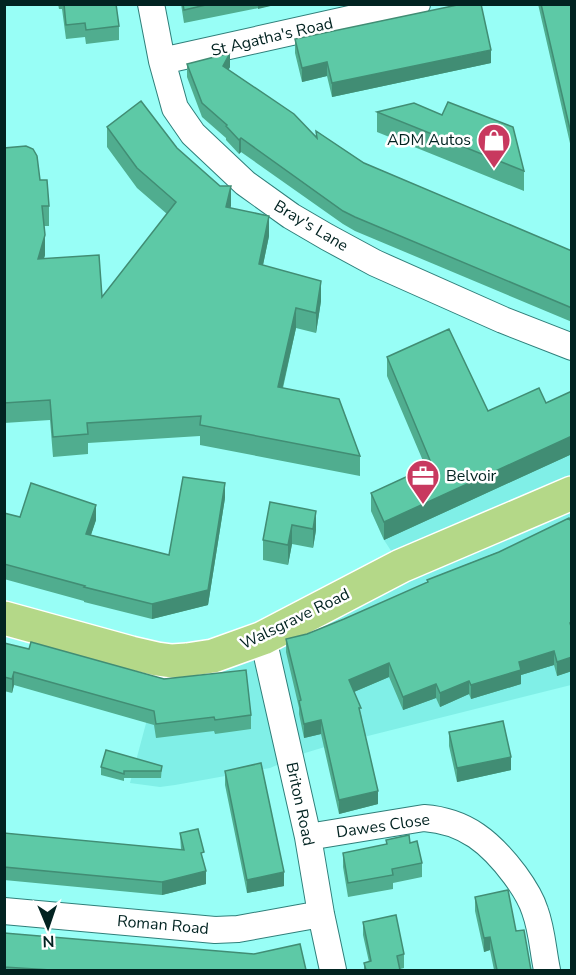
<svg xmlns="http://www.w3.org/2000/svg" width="576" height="975" font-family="'Nunito Sans',sans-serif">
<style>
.built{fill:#80efe7}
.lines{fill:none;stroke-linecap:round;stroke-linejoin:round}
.minor-casing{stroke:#2f7f7a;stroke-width:28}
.trunk-casing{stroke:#fff;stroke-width:36}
.minor{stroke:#fff;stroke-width:26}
.trunk{stroke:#b4d888;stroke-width:33}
.wall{fill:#50ad8f}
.shaded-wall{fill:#418d74}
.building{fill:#5dc9a6;stroke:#418d74;stroke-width:1.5}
.labels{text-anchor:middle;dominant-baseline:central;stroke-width:5;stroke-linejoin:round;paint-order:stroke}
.street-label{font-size:16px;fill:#022321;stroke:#fff}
.poi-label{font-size:16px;fill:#022321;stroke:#fff;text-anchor:end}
</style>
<rect width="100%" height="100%" fill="#98fef6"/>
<path class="built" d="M 571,409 L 571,685 L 328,746 L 305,753 L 270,768 L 175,785 L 160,787 L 130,783 L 163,660 L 401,566 L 384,540 L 371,511 Z"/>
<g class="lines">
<defs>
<path id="minor" d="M 151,4 L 162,61 L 175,108 L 193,134 L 245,183 L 291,216 L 327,237 L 375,263 L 503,320 L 572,347
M 162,61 L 417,4
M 263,638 L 308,837 L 321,914 L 333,970
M 308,837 L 424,818 C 466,821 491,843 515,875 C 523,886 531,898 535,911 C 542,930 543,951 547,970
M 4,911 L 215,930 L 238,929 L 321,914"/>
<path id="trunk" d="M 4,618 L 131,653 L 157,659 L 172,661 L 187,660 L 213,656 L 263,638 L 401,566 L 572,493"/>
</defs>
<use href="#minor" class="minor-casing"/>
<use href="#trunk" class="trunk-casing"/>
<use href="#minor" class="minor"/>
<use href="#trunk" class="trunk"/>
</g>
<path class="wall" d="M 58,4 L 116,4 L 119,26 L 119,40 L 86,44 L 85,37 L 66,39 L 62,9 L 59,9 Z
M 181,4 L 279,4 L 184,23 Z
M 538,4 L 572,4 L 572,152 Z
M 295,39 L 491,63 L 332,97 L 327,76 L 302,82 L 295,53 Z
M 187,64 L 230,67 L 228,70 L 316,136 L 316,131 L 364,163 L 572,251 L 572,322 L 355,231 L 343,224 L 241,152 L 239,154 L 226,140 L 226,138 L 202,117 L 187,77 Z
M 377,112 L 524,171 L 524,191 L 377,132 Z
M 107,127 L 177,148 L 231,208 L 269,236 L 263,265 L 321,301 L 316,333 L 296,328 L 283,388 L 360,456 L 360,476 L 200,445 L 200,436 L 88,443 L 88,454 L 53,457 L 50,420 L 4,423 L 4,148 L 40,180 L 49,206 L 49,226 L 44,226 L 45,255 L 44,258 L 102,297 L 167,214 L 137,188 L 107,147 Z
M 387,357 L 488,411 L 546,403 L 572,391 L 572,454 L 384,540 L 371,511 L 371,493 L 426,468 L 387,376 Z
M 225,498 L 208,605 L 152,619 L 84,602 L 84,601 L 4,579 L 4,513 L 20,517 L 96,520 L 91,535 L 169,555 Z
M 270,502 L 316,530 L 313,548 L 292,544 L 288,565 L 263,560 L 263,540 Z
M 572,523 L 572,671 L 557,676 L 554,665 L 521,675 L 521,684 L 471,699 L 469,694 L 440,707 L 436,698 L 403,710 L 389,677 L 354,692 L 361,715 L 378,804 L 339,814 L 321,734 L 304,738 L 299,714 L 299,708 L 286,652 L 286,639 L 307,634 L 344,619 L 427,583 L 427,580 Z
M 4,643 L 251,715 L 251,729 L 215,734 L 214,731 L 156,738 L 154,725 L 14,685 L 12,693 L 4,691 Z
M 449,732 L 511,770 L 457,782 L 449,746 Z
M 162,766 L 161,778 L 124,778 L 124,781 L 101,775 L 101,767 Z
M 225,771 L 284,886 L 247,893 L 225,785 Z
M 4,833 L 181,850 L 180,833 L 204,862 L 206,884 L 162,895 L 4,880 Z
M 386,840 L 410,843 L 422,863 L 422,877 L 393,883 L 393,889 L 348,897 L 343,867 L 343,853 L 386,845 Z
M 475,897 L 516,931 L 531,970 L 494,970 L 490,950 L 484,952 L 475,911 Z
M 363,922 L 404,954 L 404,968 L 400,969 L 400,970 L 364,970 L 364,963 L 369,962 L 363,935 Z
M 4,933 L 306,970 L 4,970 Z"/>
<path class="shaded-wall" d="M 258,4 L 279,4 L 258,9 Z
M 491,50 L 491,63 L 332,97 L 332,83 Z
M 230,53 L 230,67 L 223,80 L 223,66 Z
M 327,62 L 327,76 L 302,82 L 302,68 Z
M 241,138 L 241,152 L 239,154 L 239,140 Z
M 231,186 L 231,206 L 226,227 L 226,207 Z
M 269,216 L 269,236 L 259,284 L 259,264 Z
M 45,235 L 45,255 L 38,279 L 38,259 Z
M 321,281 L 321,301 L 316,333 L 316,313 Z
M 296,308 L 296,328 L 278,407 L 278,387 Z
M 572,436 L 572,454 L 384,540 L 384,522 Z
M 225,483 L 225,498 L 208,605 L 152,619 L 152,604 Z
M 96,505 L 96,520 L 86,549 L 86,534 Z
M 316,511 L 316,530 L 313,548 L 313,529 Z
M 292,525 L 292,544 L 288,565 L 288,545 Z
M 554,651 L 554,665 L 521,675 L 521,684 L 471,699 L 471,685 L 519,662 Z
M 572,657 L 572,671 L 557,676 L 557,662 Z
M 389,663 L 389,677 L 349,694 L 349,680 Z
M 14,672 L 14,685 L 12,693 L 12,679 Z
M 469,681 L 469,694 L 440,707 L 440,693 Z
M 436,684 L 436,698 L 403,710 L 403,697 Z
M 321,720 L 321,734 L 304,738 L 304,724 Z
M 511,757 L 511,770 L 457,782 L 457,768 Z
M 378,791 L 378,804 L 339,814 L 339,800 Z
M 206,871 L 206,884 L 162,895 L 162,882 Z
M 284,872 L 284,886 L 247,893 L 247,880 Z
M 490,937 L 490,950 L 484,952 L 484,938 Z"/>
<path class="building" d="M 64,4 L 116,4 L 119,26 L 86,30 L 85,23 L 66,25 Z
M 183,4 L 210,4 L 184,10 Z
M 462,4 L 481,4 L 491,50 L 332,83 L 327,62 L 302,68 L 295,39 Z
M 541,4 L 572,4 L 572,138 Z
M 230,53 L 223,66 L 294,114 L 317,138 L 316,131 L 364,163 L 572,251 L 572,308 L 355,217 L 343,211 L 241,138 L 239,140 L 226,126 L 227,125 L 202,103 L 187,64 Z
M 141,101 L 177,148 L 220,186 L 231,186 L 226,207 L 269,216 L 259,264 L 321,281 L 316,313 L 296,308 L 278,387 L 339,399 L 360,456 L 200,425 L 201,416 L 87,423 L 88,434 L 53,437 L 50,400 L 4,403 L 4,148 L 26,146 L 33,149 L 37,156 L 40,180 L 47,180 L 49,206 L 42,206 L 45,235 L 38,259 L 99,255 L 102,297 L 176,202 L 137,168 L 107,127 Z
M 448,102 L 513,127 L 524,171 L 377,112 L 414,103 L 442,115 Z
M 449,329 L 488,411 L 539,388 L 546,403 L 572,391 L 572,436 L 384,522 L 371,493 L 432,465 L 387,357 Z
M 183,477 L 225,483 L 208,590 L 152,604 L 84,587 L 85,586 L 4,564 L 4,513 L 20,517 L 31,483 L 96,505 L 86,534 L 169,555 Z
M 270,502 L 316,511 L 313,529 L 292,525 L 288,545 L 263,540 Z
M 569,518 L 572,523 L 572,622 L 570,623 L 572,630 L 572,657 L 557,662 L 554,651 L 519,662 L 521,670 L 471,685 L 469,681 L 440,693 L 436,684 L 403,697 L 389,663 L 349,680 L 361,708 L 359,708 L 378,791 L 339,800 L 321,720 L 304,724 L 299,701 L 301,700 L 286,639 L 307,634 L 344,619 L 428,582 L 427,580 L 499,552 Z
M 31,642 L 164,679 L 246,670 L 251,715 L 215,720 L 214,717 L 156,724 L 154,711 L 14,672 L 12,679 L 4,677 L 4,643 L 29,649 Z
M 503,721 L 511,757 L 457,768 L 449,732 Z
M 106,750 L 162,766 L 161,771 L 124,771 L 124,774 L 101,767 Z
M 261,763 L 284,872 L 247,880 L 225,771 Z
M 198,829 L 204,852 L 201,853 L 206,871 L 162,882 L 4,867 L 4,833 L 184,850 L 180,833 Z
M 409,835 L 410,843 L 417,841 L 422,863 L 392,869 L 393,875 L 348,883 L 343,853 L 387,844 L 386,840 Z
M 508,890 L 516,931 L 524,930 L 531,970 L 497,970 L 490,937 L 484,938 L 475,897 Z
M 396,915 L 404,954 L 397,956 L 400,970 L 366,970 L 364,963 L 371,961 L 363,922 Z
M 4,933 L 254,954 L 300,944 L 306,970 L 51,970 L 4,967 Z"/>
<defs>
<symbol id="shop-pin" viewBox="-11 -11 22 30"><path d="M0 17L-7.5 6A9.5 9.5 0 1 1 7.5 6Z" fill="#c8395f" stroke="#fff"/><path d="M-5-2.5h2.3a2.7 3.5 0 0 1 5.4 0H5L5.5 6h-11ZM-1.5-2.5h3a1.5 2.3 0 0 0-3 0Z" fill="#fff"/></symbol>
<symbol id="office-pin" viewBox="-11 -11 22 30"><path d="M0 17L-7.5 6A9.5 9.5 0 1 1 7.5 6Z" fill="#c8395f" stroke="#fff"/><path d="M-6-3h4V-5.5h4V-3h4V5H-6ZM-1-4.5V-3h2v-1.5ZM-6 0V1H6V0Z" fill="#fff"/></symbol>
</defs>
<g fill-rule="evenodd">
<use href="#shop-pin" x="475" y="121" width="38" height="52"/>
<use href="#office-pin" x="404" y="457" width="38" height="52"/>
</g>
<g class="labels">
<g class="street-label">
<text transform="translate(272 37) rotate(-13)">St Agatha's Road</text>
<text transform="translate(311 226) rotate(31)">Bray's Lane</text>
<text transform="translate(295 619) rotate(-26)">Walsgrave Road</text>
<text transform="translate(300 804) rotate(78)">Briton Road</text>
<text transform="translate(383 826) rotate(-8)">Dawes Close</text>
<text transform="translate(163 925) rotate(5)">Roman Road</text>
</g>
<g class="poi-label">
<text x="471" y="140">ADM Autos</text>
<text x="446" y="476" text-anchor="start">Belvoir</text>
</g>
</g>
<rect width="576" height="975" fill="none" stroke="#022321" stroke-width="12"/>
<g transform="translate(48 927) rotate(178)" stroke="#ffffff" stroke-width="4.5" paint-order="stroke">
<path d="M0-4.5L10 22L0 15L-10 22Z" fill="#022321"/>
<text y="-9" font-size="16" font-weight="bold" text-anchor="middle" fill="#022321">N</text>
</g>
</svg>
